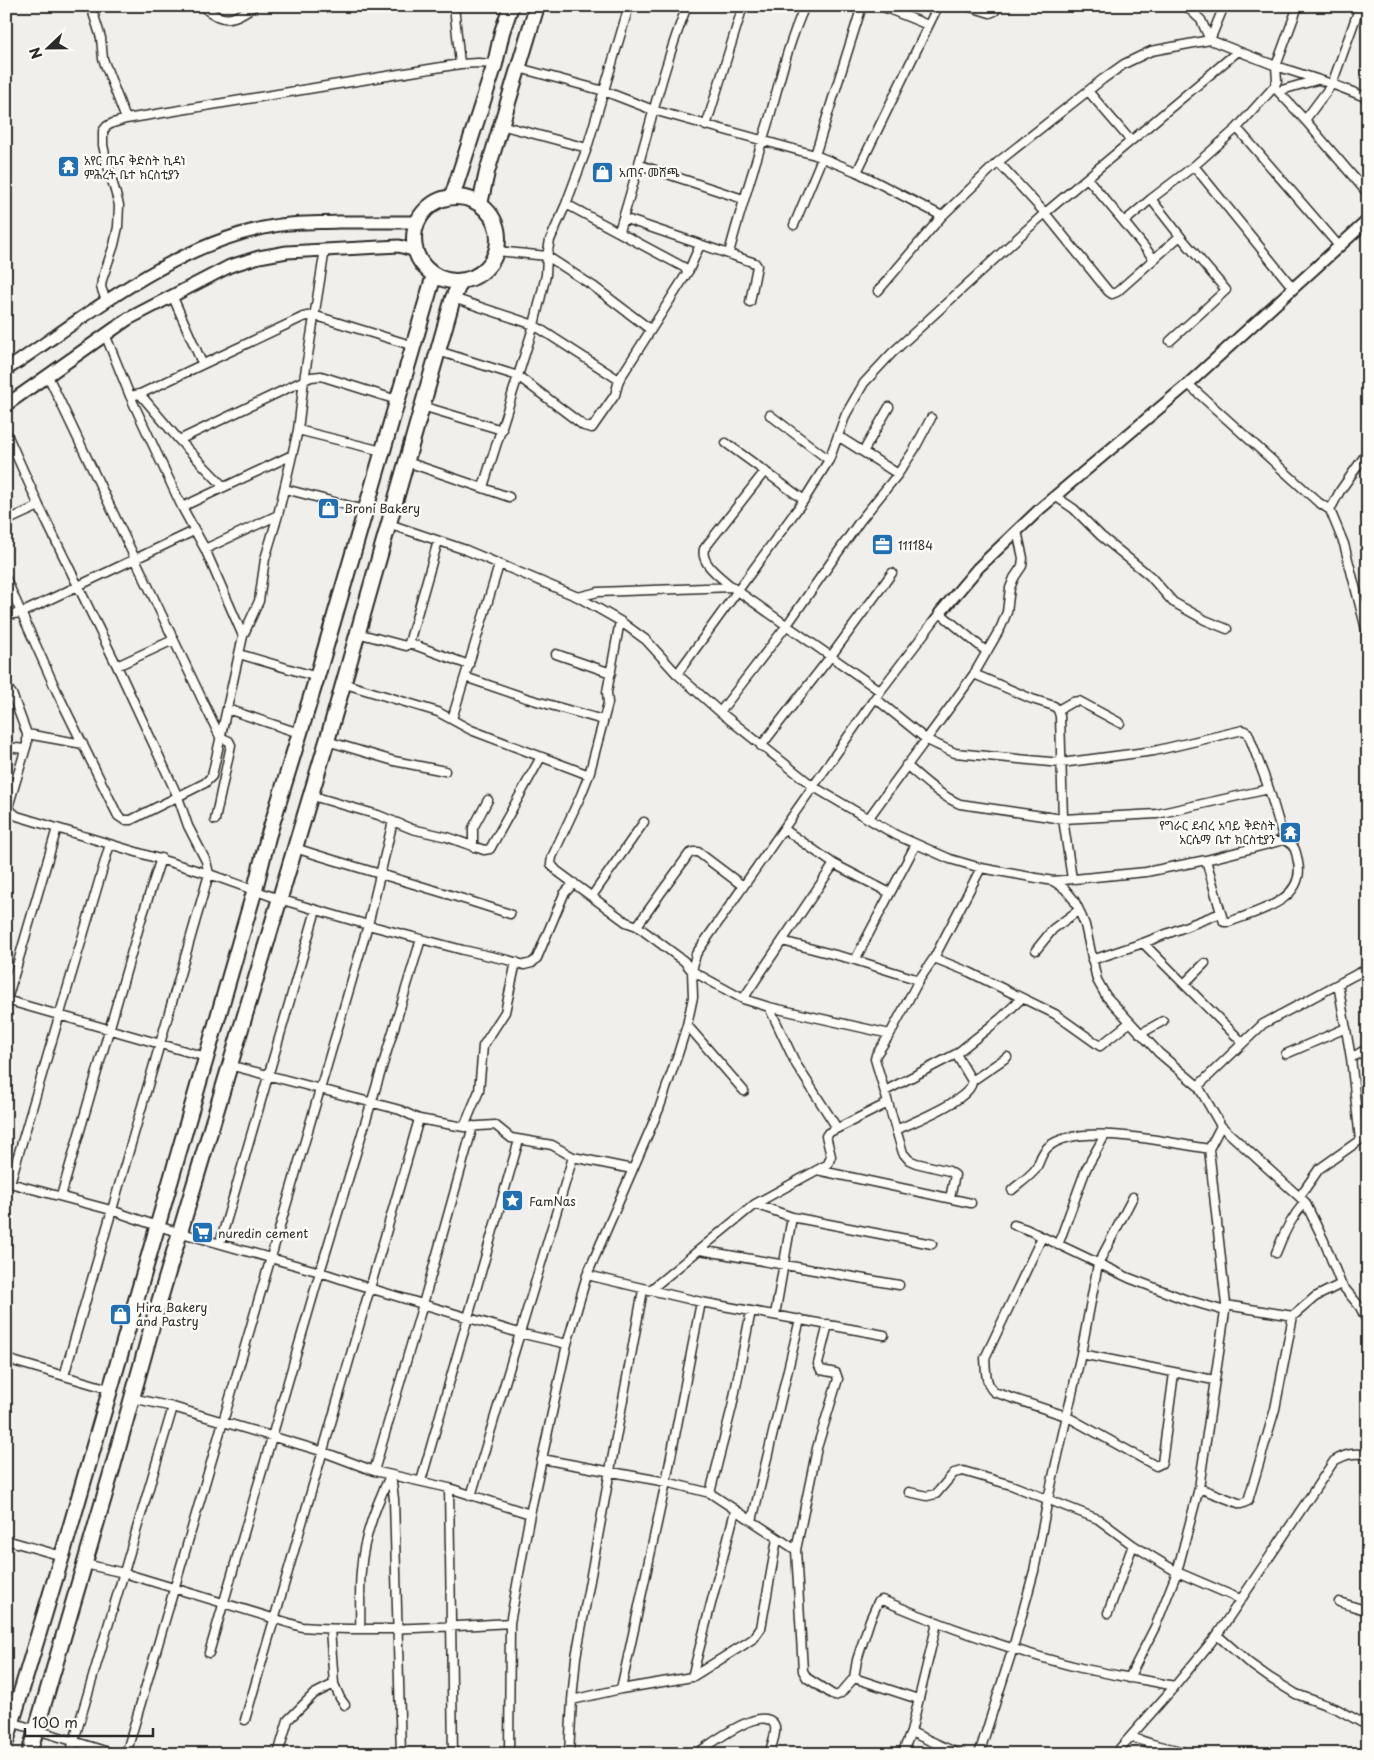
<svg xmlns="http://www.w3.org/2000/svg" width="1374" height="1760" font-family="'Playpen Sans','Noto Sans Ethiopic',sans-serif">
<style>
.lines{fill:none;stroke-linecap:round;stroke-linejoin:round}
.street-casing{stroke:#2b2b2b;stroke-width:11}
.secondary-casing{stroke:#2b2b2b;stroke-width:14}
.primary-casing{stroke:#2b2b2b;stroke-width:15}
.highway-casing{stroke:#2b2b2b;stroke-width:18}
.street{stroke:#fdfcf7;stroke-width:8}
.secondary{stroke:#fdfcf7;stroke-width:10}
.primary{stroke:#fdfcf7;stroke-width:11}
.highway{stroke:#fdfcf7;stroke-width:14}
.labels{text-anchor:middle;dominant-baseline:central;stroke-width:5;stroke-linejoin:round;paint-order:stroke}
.poi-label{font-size:12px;fill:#2b2b2b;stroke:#fdfcf7;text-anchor:start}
</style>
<rect width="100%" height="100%" fill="#f0efeb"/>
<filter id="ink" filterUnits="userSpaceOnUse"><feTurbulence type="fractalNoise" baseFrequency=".02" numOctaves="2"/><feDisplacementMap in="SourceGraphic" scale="10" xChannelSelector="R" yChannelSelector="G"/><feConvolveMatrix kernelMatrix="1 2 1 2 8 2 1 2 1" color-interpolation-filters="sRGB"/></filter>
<g filter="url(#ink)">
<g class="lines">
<defs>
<path id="street" d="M 91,6 L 101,38 L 103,59 L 126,119
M 202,6 C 223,24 233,21 254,6
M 454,6 L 460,64
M 881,6 L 928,25
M 967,6 L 990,13 L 995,11 L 998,6
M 1186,6 L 1201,20 L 1210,40
M 1210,40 L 1224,6
M 519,68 L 604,91 L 653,110 L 815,155 L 857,172 L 938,6
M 1274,87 L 1305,120 L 1368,194
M 1088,91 L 1131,141
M 1278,91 L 1317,80
M 1305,120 L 1332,84 L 1360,6
M 501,125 L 587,148
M 706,126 L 743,6
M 1237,128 L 1339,246
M 815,155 L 862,6
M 998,162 L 1045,213 L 1108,291 L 1112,294 L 1117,292 L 1180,236
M 640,165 L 743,199
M 1194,166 L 1293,288
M 857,172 L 942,216
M 1087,178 L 1124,222 L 1151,199
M 566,204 L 689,270
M 623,218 C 645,148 660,75 687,6
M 1124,222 L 1154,259
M 794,225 L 822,158
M 619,231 L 623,218 L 755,263 L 757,266 L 750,302
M 497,251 L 547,256 L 593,286 L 651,330
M 729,253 C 741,207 756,162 770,116 C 780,79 789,41 805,6
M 878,291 L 942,216 L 998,162 L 1103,79 L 1124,64 L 1151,51 L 1210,40 L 1276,66 L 1332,84 L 1368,98
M 172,295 L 202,363
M 453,298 L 534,325 L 619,380
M 106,301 L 101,287 L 102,280 L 114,245 L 118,227 L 119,205 L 106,159 L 103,145 L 103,131 L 107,126 L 113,123 L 126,119 L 460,64 L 478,63 L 495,64
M 105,334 L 130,396 L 182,507 L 205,549 L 243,636
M 1170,341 L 1226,290 L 1180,236 L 1151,199 L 1194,166 L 1237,128 L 1274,87 L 1277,81 L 1276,66 L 1298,6
M 438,351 L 518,376 L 584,426 L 592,428 L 615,395 L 619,380 L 689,270 L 700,245
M 48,376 L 220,737 L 229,741 L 231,745 L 215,820
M 1188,384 L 1318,502 L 1330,510 L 1344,544 L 1368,637
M 140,394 L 179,440 L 224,487
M 130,396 L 140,394 L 303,317 L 313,315 L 414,346
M 422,406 L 502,430
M 770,415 L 829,460
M 298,430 L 382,451
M 6,432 L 39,506 L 117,666 L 178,797 L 188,826 L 206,861 L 209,874 L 64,1376
M 838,436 L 898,474
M 179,440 L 311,377 L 321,376 L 397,400
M 726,443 L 804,500
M 863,452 L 889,407
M 407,462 L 509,497
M 483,487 L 534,325 L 546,275 L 547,256 L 550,240 L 566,204 L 587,148 L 629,6
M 285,489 L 365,510
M 1055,496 L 1074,509 L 1101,536 L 1150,576 L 1173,602 L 1205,620 L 1227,629
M 182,507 L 292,455
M 1330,510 L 1340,491 L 1366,454 L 1368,446
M 6,521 L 39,506
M 389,524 L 466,550 L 578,597 L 620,621 L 646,640 L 677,674 L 720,712 L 814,787 L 896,835 L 950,859 L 981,868 L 1053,881 L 1146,872 L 1206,860 L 1284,840 C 1295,844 1296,851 1298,862 C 1306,901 1257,911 1229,922 L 1224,922 L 1221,913
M 205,549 L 278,515
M 6,579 L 57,692 L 118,816 L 124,820 L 131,820 L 205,783 L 212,776 L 243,636 L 259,601 L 265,559 L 278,515 L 298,430 L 304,380 L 325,249
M 732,587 C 722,578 700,564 704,549 L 765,471
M 578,597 L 598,592 L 732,587 L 880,691
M 6,615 L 21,613 L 194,531
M 620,621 L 607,692 L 608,703 L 589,775 L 581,795 L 552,857 L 551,864 L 557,871 L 626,922 L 637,926 L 684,961 L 692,971 L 743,999 L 769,1007 L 890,1034
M 357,633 L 406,646 L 409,643 L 469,665
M 409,643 L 438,541
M 239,654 L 317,677
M 556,654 L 611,673
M 117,666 L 173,640
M 677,674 L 804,500 L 829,460 L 846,414 L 864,383 L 892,353 L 1045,213 L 1237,52
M 974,674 L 1001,627 L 1007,612 L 1010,588 L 1014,578 L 1022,566 L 1023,558 L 1017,531
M 465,677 L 526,698 L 603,720
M 342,683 L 438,712 L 471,730 L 589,775
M 6,690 L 9,690 L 12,694 L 27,734 L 27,744 L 6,814
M 875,698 L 927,740 L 955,753 L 1061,763 L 1154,751 L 1243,730 L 1248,733 L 1269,789 L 1284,840
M 227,709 L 299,733
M 1058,710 L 1072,702 L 1079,701 L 1120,723
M 720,712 L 787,625 L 860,521 L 898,474 L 914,450 L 931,418
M 452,719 L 499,565
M 27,734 L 83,744
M 327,741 L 394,761 L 445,771
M 761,746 L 831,656 L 892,573
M 6,747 L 25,749
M 906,765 C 924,780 939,795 960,804 L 1063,819 L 1157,814 L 1269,789
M 309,795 L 378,815 L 412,829 L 447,837 L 484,850 L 490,849 L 541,757
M 6,807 L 17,816 L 209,874 L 279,899 L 368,925 L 463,950 L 508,960 L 524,965 L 532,963 L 537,958 L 564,894 L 574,883
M 868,819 C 903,770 939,723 974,674 L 1032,699 L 1054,706 L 1058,710 L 1060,716 L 1063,819 L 1072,879
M 784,829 L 834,864 L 890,893
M 473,847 L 473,828 L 488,800
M 295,848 C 366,871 439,890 510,914
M 1053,881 L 1065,889 L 1074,900 L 1079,910 L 1085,925 L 1097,980 L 1106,996 L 1159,1053 L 1198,1086 L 1221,1126 L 1305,1202 L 1324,1241 L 1341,1284 L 1360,1307 L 1368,1323
M 592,896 L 644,822
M 637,926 L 689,854 L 693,852 L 698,852 L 743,886
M 782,941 L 855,960 L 919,980
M 1143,943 L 1243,1043 L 1263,1024 L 1368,968
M 1036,950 L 1053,929 L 1079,910
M 934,958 L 969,972 L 1055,1014 L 1100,1046 L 1129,1023
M 855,960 L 916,844
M 1092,960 L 1143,943 L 1221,913 L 1206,860
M 1184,984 L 1205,963
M 1338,984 L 1351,1058 L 1360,1140
M 743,999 L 834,864
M 6,1000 L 206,1057
M 6,1003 L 57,828
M 769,1007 L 796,1064 L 837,1128
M 687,1025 L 744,1091
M 1140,1034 L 1163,1021
M 956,1054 L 972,1081
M 1286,1054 L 1346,1028
M 1351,1058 L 1368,1048
M 229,1065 L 400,1110 L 419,1119 L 464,1127 L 495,1125 L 511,1138 L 552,1145 L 573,1157 L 632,1169
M 1198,1086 L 1243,1043
M 885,1091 L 956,1054 L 1001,1018 L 1022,998
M 464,1127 L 479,1091 L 483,1046 L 505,1012 L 516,962
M 896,1130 C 911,1123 973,1099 972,1081 L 1007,1057
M 817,1170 L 971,1203
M 6,1182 L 111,1210 L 157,1226 L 320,1272 L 369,1288 L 519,1333 L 567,1344
M 10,1183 L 110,844
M 1012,1190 C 1019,1184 1028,1178 1035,1170 C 1040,1163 1040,1154 1048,1147 C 1079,1121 1171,1143 1209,1149
M 61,1196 L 141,920 L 161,858
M 1300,1196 L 1319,1169 L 1360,1140 L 1368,1136
M 950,1198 L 955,1175 L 949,1171 L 916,1163 L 909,1160 L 903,1153 L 875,1059 L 876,1055 L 890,1034 L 919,980 L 934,958 L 981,868
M 755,1204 L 792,1217 L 932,1244
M 1014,1225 L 1026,1229 L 1129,1278 L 1184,1299 L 1225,1311
M 1042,1237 L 985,1358 C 986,1369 985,1384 994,1392 L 1066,1416 L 1156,1466 L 1162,1463 L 1174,1373
M 220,1243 L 316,910
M 1058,1245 L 1086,1169 L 1105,1135
M 700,1250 L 899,1285
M 1276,1253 C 1283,1234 1291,1218 1305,1202
M 587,1275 L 701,1302 L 884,1335
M 649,1291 L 755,1204 L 828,1164 L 831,1156 L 826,1136 L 828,1133 L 888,1103
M 1226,1305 L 1293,1316
M 775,1315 L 792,1217
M 1081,1354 L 1214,1380
M 6,1359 L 109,1389
M 132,1398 L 173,1407 L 321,1451 L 374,1471 L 449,1488 L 530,1514
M 542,1459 L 666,1482 L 710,1493 L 796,1550 L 817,1448 L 838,1379 L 836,1373 L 821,1370 L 818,1364 L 828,1324
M 374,1471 L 423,1304 L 473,1126
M 391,1475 L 394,1499 L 401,1754
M 421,1481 L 519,1140
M 449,1488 L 453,1754
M 1199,1488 L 1241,1504 L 1248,1501 L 1275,1409 L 1293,1316 L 1315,1297 L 1341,1284
M 909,1492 L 927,1496 L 936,1494 L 954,1473 L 963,1471 L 1011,1485 L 1098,1519 L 1133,1545 L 1177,1572 L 1240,1599
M 710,1493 L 732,1407 L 751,1311
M 471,1496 L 573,1157
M 752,1521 L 800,1319
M 6,1540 L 62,1556
M 796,1550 L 803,1671 L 807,1678 L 835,1696 L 840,1694 L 854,1678 L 857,1660 L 870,1620 L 878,1602 L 882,1600 C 946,1627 1013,1651 1081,1668 C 1112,1675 1144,1680 1175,1686
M 85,1564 L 124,1573 L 302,1627 C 371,1632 441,1627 510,1623
M 1339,1602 L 1368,1611
M 1108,1613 L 1133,1545
M 360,1629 C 361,1610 359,1590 361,1571 C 363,1538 376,1505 390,1476
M 1217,1635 L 1249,1663 L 1270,1678 L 1296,1694 L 1337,1709 L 1368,1726
M 209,1653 L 320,1272 L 421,939
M 692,1677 L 735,1511
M 854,1678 L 918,1699
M 1129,1678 L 1156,1625 L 1177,1572 L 1199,1488 L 1226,1305 L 1209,1149 L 1221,1126
M 334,1684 L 340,1698 L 345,1705
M 621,1689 L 666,1482 L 701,1302
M 572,1700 L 621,1689 L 692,1677 L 745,1644 L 754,1638 L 761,1628 L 777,1539
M 245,1720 L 419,1119
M 11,1722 L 115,1754
M 911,1732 L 959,1754
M 1131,1737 L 1152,1744 L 1193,1754
M 70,1754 L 173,1407
M 126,1754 L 368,925 L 393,821
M 278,1754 L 288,1720 L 314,1694 L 334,1684 L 330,1629
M 509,1754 L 510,1623 L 530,1514 L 567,1344 L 587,1275 L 659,1109 L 678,1054 L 687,1025 L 693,997 L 692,971 L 696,954 L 875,698 L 940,613 L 987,652
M 569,1754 L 572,1700 L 576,1657 L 643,1290
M 696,1754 C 708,1746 761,1704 774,1724 C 778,1730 771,1747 769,1754
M 902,1754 L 911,1732 L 937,1623
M 979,1754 L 1013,1648 L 1034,1571 L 1048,1499 L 1081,1354 L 1098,1264 L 1133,1197
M 1115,1754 L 1175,1686 L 1217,1635 L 1334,1461 C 1346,1454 1354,1452 1368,1455
M 1147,1754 L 1152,1744"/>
<path id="secondary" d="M 940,613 L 978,568 L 1041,508 L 1188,384 L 1368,220"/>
<path id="primary" d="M 6,370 C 87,316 176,242 274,226 C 295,222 317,223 338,222 C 365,222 391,222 417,222
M 6,405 L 128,319 L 230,266 L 259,257 L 287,252 L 399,246 L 416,251"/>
<path id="highway" d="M414 239a42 42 0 1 1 84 0a42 42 0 1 1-84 0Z
M 452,197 L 495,64 L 502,32 L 511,6
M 480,204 L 487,172 L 537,6
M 6,1742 L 62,1556 L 255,889 L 268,837 L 317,677 L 434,275
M 29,1754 L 112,1470 L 154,1319 L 327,741 L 453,298 L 461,281"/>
</defs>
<use href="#street" class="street-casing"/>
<use href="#secondary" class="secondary-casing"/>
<use href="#primary" class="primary-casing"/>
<use href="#highway" class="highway-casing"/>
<use href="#street" class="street"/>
<use href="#secondary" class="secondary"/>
<use href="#primary" class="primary"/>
<use href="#highway" class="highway"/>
</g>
</g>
<defs>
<symbol id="temple-square" viewBox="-11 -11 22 22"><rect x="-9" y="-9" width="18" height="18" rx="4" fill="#1f6fb2" stroke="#fdfcf7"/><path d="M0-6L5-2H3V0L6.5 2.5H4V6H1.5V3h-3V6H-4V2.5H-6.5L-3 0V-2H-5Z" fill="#fff"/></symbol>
<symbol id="shop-square" viewBox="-11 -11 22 22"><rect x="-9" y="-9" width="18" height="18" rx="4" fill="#1f6fb2" stroke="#fdfcf7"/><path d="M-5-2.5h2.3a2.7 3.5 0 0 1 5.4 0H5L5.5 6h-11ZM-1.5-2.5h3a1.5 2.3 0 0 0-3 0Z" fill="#fff"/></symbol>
<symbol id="office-square" viewBox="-11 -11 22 22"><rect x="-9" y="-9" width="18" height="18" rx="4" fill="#1f6fb2" stroke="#fdfcf7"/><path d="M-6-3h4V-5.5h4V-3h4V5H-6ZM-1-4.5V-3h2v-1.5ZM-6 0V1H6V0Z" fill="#fff"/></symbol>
<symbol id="sight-square" viewBox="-11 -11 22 22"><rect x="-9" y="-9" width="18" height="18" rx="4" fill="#1f6fb2" stroke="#fdfcf7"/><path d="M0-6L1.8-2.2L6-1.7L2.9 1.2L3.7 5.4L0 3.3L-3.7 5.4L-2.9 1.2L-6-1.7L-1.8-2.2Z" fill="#fff"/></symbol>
<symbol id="supermarket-square" viewBox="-11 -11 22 22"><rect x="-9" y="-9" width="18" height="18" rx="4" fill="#1f6fb2" stroke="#fdfcf7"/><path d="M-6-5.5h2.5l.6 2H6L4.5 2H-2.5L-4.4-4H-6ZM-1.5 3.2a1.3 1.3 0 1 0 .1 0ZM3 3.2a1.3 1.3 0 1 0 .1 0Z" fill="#fff"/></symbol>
</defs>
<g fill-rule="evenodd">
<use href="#temple-square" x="56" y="154" width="25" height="25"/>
<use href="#shop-square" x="590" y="160" width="25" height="25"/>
<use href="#shop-square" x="316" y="496" width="25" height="25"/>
<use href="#office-square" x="870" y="532" width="25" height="25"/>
<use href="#temple-square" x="1278" y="820" width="25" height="25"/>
<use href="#sight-square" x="500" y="1188" width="25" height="25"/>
<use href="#supermarket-square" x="190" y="1220" width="25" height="25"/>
<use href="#shop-square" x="108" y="1302" width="25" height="25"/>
</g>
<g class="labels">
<g class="poi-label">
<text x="84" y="160">አየር ጤና ቅድስት ኪዳነ<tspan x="84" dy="14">ምሕረት ቤተ ክርስቲያን</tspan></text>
<text x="619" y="172">አጠና መሸጫ</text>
<text x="344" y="508">Broni Bakery</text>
<text x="898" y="545">111184</text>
<text x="1275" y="825" text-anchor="end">የግራር ደብረ አባይ ቅድስት<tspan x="1275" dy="14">አርሴማ ቤተ ክርስቲያን</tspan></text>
<text x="529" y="1201">FamNas</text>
<text x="218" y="1233">nuredin cement</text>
<text x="136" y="1307">Hira Bakery<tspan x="136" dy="14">and Pastry</tspan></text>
</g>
</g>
<rect width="1374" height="1760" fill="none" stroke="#fdfcf7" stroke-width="25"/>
<rect x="12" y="12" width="1349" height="1735" fill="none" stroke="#2b2b2b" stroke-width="2" filter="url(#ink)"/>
<g transform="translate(48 48) rotate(248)" stroke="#fdfcf7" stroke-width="4" paint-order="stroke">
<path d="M0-4L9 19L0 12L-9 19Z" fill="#2b2b2b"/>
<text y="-8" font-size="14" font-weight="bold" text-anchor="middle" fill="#2b2b2b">N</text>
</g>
<path d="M25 1728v8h128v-8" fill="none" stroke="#2b2b2b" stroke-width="2.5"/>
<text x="32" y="1728" font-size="15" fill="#2b2b2b" stroke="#fdfcf7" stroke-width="4" paint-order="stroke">100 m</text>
</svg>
